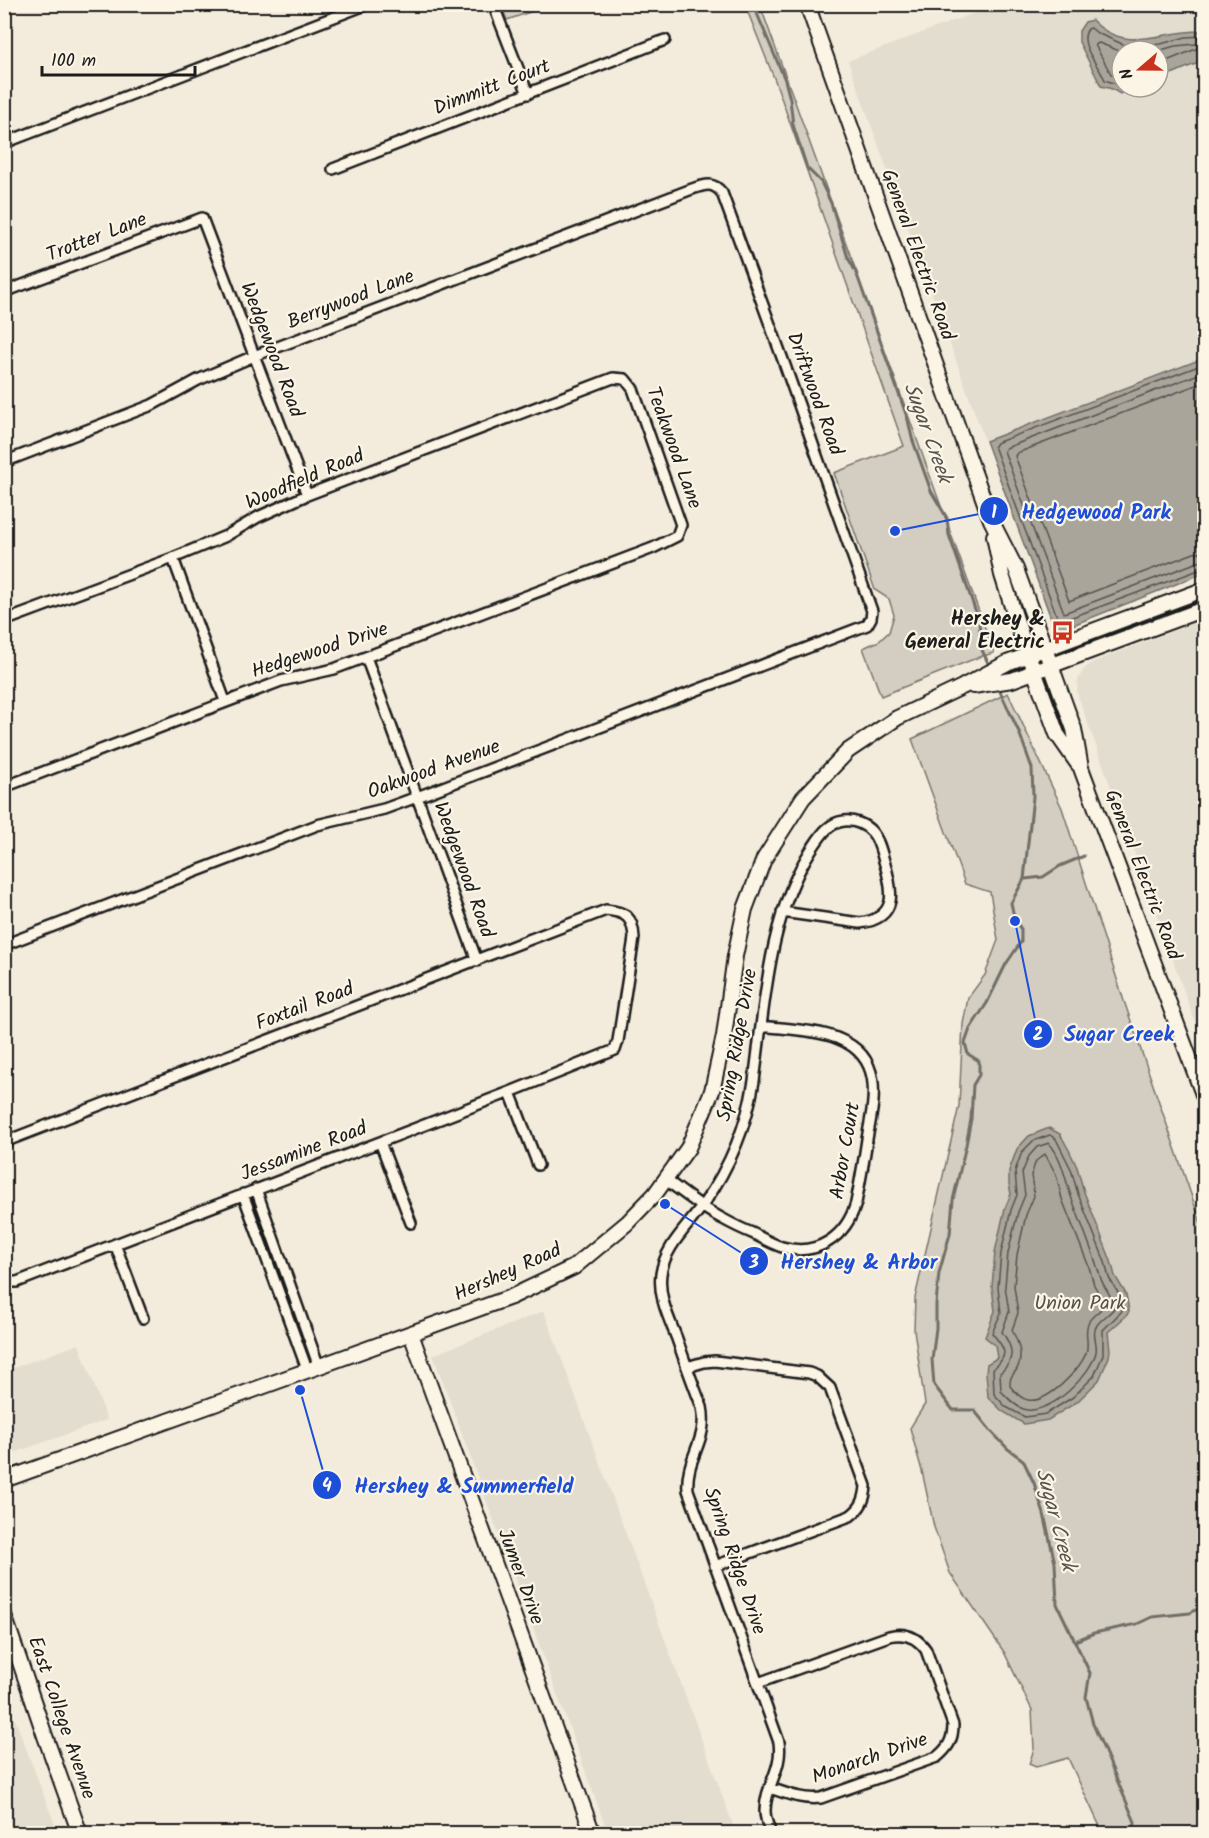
<svg xmlns="http://www.w3.org/2000/svg" width="1209" height="1838" font-family="Kalam,sans-serif">
<style>
.built{fill:#e3ddcf;fill-rule:evenodd}
.green{fill:#d3cec1;stroke:#78756e;stroke-width:1.5}
.water{fill:#aaa59b;stroke:#716e68;stroke-width:1.5}
.lines{fill:none;stroke-linecap:round;stroke-linejoin:round}
.shore{stroke:#55534f;stroke-width:1.5}
.stream{stroke:#716e68;stroke-width:3}
.street-casing{stroke:#1c1c1c;stroke-width:14}
.secondary-casing{stroke:#1c1c1c;stroke-width:18}
.street{stroke:#fcf5e5;stroke-width:9}
.secondary{stroke:#fcf5e5;stroke-width:14}
.labels{text-anchor:middle;dominant-baseline:central;stroke-width:4.5;stroke-linejoin:round;paint-order:stroke}
.street-label{font-size:20px;fill:#1c1c1c;stroke:#fcf5e5}
.poi-label{font-size:20px;font-weight:bold;fill:#1c1c1c;stroke:#fcf5e5;text-anchor:end}
.park-label{font-size:20px;fill:#53514e;stroke:#fcf5e5}
.water-label{font-size:21px;font-style:italic;fill:#55534f;stroke:#fcf5e5}
.leader{fill:none;stroke:#1d4ed8;stroke-width:2}
.callout-dot{fill:#1d4ed8;stroke:#fcf5e5;stroke-width:2}
.mark-label{font-size:18px;text-anchor:middle;font-weight:bold;fill:#fff}
.callout-label{font-size:21px;text-anchor:middle;font-weight:bold;fill:#1d4ed8;stroke:#fcf5e5;stroke-width:4.5;stroke-linejoin:round;paint-order:stroke}
</style>
<rect width="100%" height="100%" fill="#f3ecdd"/>
<filter id="ink" filterUnits="userSpaceOnUse"><feTurbulence type="fractalNoise" baseFrequency=".0167" numOctaves="2"/><feDisplacementMap in="SourceGraphic" scale="12" xChannelSelector="R" yChannelSelector="G"/><feConvolveMatrix kernelMatrix="1 2 1 2 8 2 1 2 1" color-interpolation-filters="sRGB"/></filter>
<g filter="url(#ink)">
<path class="built" d="M 995,5 L 1204,5 L 1204,358 L 985,441 L 848,61 ZM 1122,51 L 1158,51 L 1158,87 L 1122,87 Z
M 1204,619 L 1204,1047 L 1077,693 L 1078,679 L 1084,669 L 1093,662 Z
M 544,1311 L 736,1833 L 608,1833 L 433,1355 Z
M 79,1344 L 107,1420 L 5,1456 L 5,1371 Z
M 15,1719 L 58,1833 L 5,1833 L 5,1722 Z"/>
<path class="green" d="M 501,5 L 550,5 L 507,20 Z
M 745,5 L 760,5 L 994,653 L 979,657 L 881,696 L 863,648 L 879,641 L 889,632 L 894,615 L 889,599 L 875,590 L 834,473 L 904,446 L 776,83 Z
M 1008,693 L 1062,808 L 1124,1001 L 1204,1232 L 1204,1833 L 1103,1833 L 1068,1758 L 1036,1767 L 1029,1764 L 1034,1749 L 1032,1710 L 1004,1652 L 950,1573 L 934,1527 L 922,1471 L 910,1428 L 925,1404 L 914,1330 L 915,1298 L 959,1106 L 963,1024 L 968,998 L 985,975 L 998,940 L 990,892 L 965,884 L 912,739 Z"/>
<path class="water" d="M 1092,20 C 1127,56 1163,29 1204,31 L 1204,61 C 1194,64 1184,69 1174,73 C 1169,75 1163,74 1158,75 L 1158,51 L 1122,51 L 1122,87 L 1133,87 L 1120,94 L 1112,89 L 1101,86 L 1079,42 L 1079,31 L 1085,22 Z
M 1204,358 L 1204,573 L 1058,631 L 1055,629 L 986,441 Z
M 1049,1128 L 1060,1134 L 1069,1150 L 1077,1167 L 1084,1192 L 1111,1261 L 1115,1276 L 1126,1294 L 1129,1311 L 1127,1315 L 1108,1332 L 1110,1350 L 1109,1357 L 1099,1380 L 1077,1402 L 1048,1420 L 1024,1424 L 1002,1411 L 988,1397 L 986,1372 L 987,1364 L 997,1358 L 995,1345 L 985,1337 L 995,1311 L 992,1287 L 995,1252 L 1005,1208 L 1011,1194 L 1009,1184 L 1009,1171 L 1017,1149 L 1029,1136 Z"/>
<g class="lines">
<path class="shore" d="M 1158,51 L 1175,46 L 1196,44 L 1198,46 L 1196,49 L 1169,60 L 1158,61
M 1122,52 L 1099,43 L 1095,45 L 1111,74 L 1122,78
M 1122,86 L 1105,80 C 1099,66 1077,44 1088,29 L 1091,28 L 1097,33 L 1127,46 L 1161,44 L 1186,37 L 1204,36
M 1204,364 L 996,443 L 994,446 L 1059,622 L 1204,568
M 1204,372 L 1006,448 L 1004,451 L 1064,613 L 1198,562 L 1204,561
M 1204,382 L 1017,453 L 1015,456 L 1069,601 L 1194,553 L 1204,552
M 1050,1135 L 1056,1139 L 1071,1169 L 1078,1194 L 1105,1262 L 1109,1278 L 1120,1296 L 1122,1311 L 1103,1330 L 1103,1355 L 1094,1376 L 1073,1397 L 1046,1414 L 1025,1417 L 1006,1407 L 994,1394 L 993,1369 C 1010,1355 1005,1348 992,1333 L 1001,1313 L 998,1287 L 1001,1253 L 1011,1210 L 1017,1195 L 1015,1171 L 1022,1152 L 1033,1141 Z
M 1049,1143 C 1063,1159 1065,1180 1072,1199 C 1082,1226 1093,1252 1101,1279 C 1105,1290 1113,1296 1114,1308 C 1110,1314 1102,1318 1097,1325 C 1091,1334 1098,1343 1096,1352 C 1091,1375 1052,1413 1027,1410 C 1017,1409 1007,1397 1001,1391 L 1000,1373 C 1016,1360 1013,1347 1002,1332 L 1009,1312 L 1005,1286 L 1008,1253 L 1018,1212 L 1025,1195 L 1022,1173 L 1029,1156 L 1037,1147 Z
M 1045,1154 L 1056,1174 L 1062,1199 L 1089,1267 L 1094,1285 L 1105,1305 C 1100,1311 1093,1315 1089,1321 C 1083,1332 1090,1343 1086,1353 C 1080,1370 1047,1404 1028,1400 C 1021,1399 1014,1391 1010,1386 C 1010,1375 1012,1377 1017,1369 C 1024,1356 1018,1341 1012,1330 L 1018,1313 L 1014,1286 L 1017,1255 L 1026,1215 L 1034,1196 L 1031,1175 L 1036,1161 Z"/>
<path class="stream" d="M 753,4 L 785,80 L 790,99 L 793,125 L 807,168 L 821,182 L 831,203 L 848,258 L 856,272 L 908,420 L 912,438 L 931,491 L 947,518 L 949,535 L 979,621 L 981,648 L 990,667
M 998,687 L 1019,732 L 1032,768 L 1033,797 L 1024,879 L 1011,903 L 1015,921 L 1021,929 L 1021,942 L 1006,964 L 987,1003 L 970,1029 L 965,1043 L 968,1054 L 979,1061 L 979,1075 L 973,1085 L 971,1119 L 966,1145 L 953,1200 L 950,1234 L 939,1273 L 936,1304 L 936,1328 L 932,1360 L 934,1385 L 953,1410 L 974,1410 L 990,1430 L 1008,1449 L 1023,1460 L 1034,1483 L 1044,1514 L 1055,1563 L 1057,1604 L 1090,1673 L 1086,1697 L 1093,1724 L 1135,1822 L 1134,1834
M 1025,879 L 1043,877 L 1060,866 L 1084,856
M 1075,1641 L 1094,1633 L 1137,1624 L 1152,1617 L 1190,1613 L 1204,1606"/>
<defs>
<path id="street" d="M 493,4 L 528,94
M 4,143 L 368,4
M 333,169 L 665,40
M 4,292 L 202,218 L 307,495
M 4,462 L 152,405 L 198,380 L 254,356 L 692,189 C 704,185 713,181 722,193 L 783,360 L 872,611 L 871,618 L 867,625 L 417,797 L 384,809 L 317,825 L 4,945
M 173,558 L 225,701
M 4,621 L 173,558 L 226,536 L 258,517 L 307,495 L 613,378 L 625,379 L 633,389 L 681,525 L 677,536 L 653,548 L 334,669 L 281,681 L 4,787
M 366,657 L 477,961
M 510,1092 L 538,1165
M 4,1142 L 606,910 C 626,912 633,917 634,938 L 618,1041 L 615,1050 L 510,1092 L 17,1282 L 4,1282
M 380,1142 L 411,1223
M 666,1180 C 684,1193 703,1209 723,1219 C 732,1224 742,1229 752,1233 C 762,1238 772,1244 782,1247 C 817,1257 846,1237 856,1203 C 860,1182 864,1161 867,1139 C 874,1101 885,1058 839,1039 C 819,1030 784,1029 762,1026
M 256,1189 L 319,1367
M 243,1194 L 308,1372
M 115,1244 L 143,1318
M 687,1367 L 704,1362 L 715,1361 L 809,1373 L 817,1376 L 830,1388 L 866,1486 C 865,1500 861,1508 850,1516 L 715,1566
M 758,1683 L 889,1636 C 905,1632 917,1637 926,1650 L 953,1725 C 953,1740 948,1748 937,1757 L 821,1798 C 802,1800 788,1794 770,1788
M 771,1834 C 768,1826 765,1819 765,1811 C 765,1785 783,1770 779,1742 L 688,1490 C 685,1457 709,1441 702,1407 C 693,1385 685,1362 677,1339 C 669,1318 658,1297 661,1274 C 665,1246 687,1228 703,1205 C 729,1168 747,1126 754,1081 C 765,1003 768,918 811,850 C 820,837 827,823 844,821 C 854,820 865,824 872,832 C 879,840 881,851 884,861 C 893,890 899,918 860,923 L 782,912"/>
<path id="secondary" d="M 807,4 L 991,520 L 1016,569 L 1074,729 L 1081,768 L 1204,1097
M 994,536 L 1002,575 L 1022,638 L 1057,734 L 1078,764
M 973,686 L 1012,680 L 1201,610 L 1204,607
M 411,1334 L 593,1834
M 4,1480 L 511,1297 L 574,1267 L 627,1223 L 655,1194 L 688,1148 L 712,1091 L 724,1036 L 735,956 L 745,909 L 764,859 L 803,798 L 848,751 L 897,718 L 962,687 L 1007,663 L 1200,591 L 1204,591
M 4,1615 L 45,1736 L 80,1834"/>
</defs>
<use href="#street" class="street-casing"/>
<use href="#secondary" class="secondary-casing"/>
<use href="#street" class="street"/>
<use href="#secondary" class="secondary"/>
</g>
</g>
<defs>
<symbol id="bus-bare" viewBox="-9 -9 18 18"><path d="M-5-6H5V4H4V6H2V4H-2V6H-4V4H-5ZM-3.5-4V0h7V-4ZM-3.5 1.2v1.5H-2V1.2ZM2 1.2v1.5H3.5V1.2Z" fill="#c8321e" stroke="#fcf5e5" stroke-width="2.5" paint-order="stroke"/></symbol>
</defs>
<g fill-rule="evenodd">
<use href="#bus-bare" x="1046" y="616" width="33" height="33"/>
</g>
<g class="labels">
<g class="street-label">
<text transform="translate(492 88) rotate(-21)">Dimmitt Court</text>
<text transform="translate(97 238) rotate(-21)">Trotter Lane</text>
<text transform="translate(917 255) rotate(70)">General Electric Road</text>
<text transform="translate(351 300) rotate(-21)">Berrywood Lane</text>
<text transform="translate(271 350) rotate(69)">Wedgewood Road</text>
<text transform="translate(814 394) rotate(70)">Driftwood Road</text>
<text transform="translate(673 448) rotate(70)">Teakwood Lane</text>
<text transform="translate(305 480) rotate(-23)">Woodfield Road</text>
<text transform="translate(320 651) rotate(-18)">Hedgewood Drive</text>
<text transform="translate(434 770) rotate(-20)">Oakwood Avenue</text>
<text transform="translate(463 870) rotate(70)">Wedgewood Road</text>
<text transform="translate(1142 875) rotate(69)">General Electric Road</text>
<text transform="translate(305 1007) rotate(-21)">Foxtail Road</text>
<text transform="translate(738 1045) rotate(-80)">Spring Ridge Drive</text>
<text transform="translate(846 1151) rotate(-80)">Arbor Court</text>
<text transform="translate(304 1152) rotate(-21)">Jessamine Road</text>
<text transform="translate(508 1273) rotate(-24)">Hershey Road</text>
<text transform="translate(734 1561) rotate(71)">Spring Ridge Drive</text>
<text transform="translate(520 1577) rotate(70)">Jumer Drive</text>
<text transform="translate(61 1718) rotate(71)">East College Avenue</text>
<text transform="translate(870 1759) rotate(-19)">Monarch Drive</text>
</g>
<g class="poi-label">
<text x="1045" y="620">Hershey &amp;<tspan x="1045" dy="23">General Electric</tspan></text>
</g>
<g class="park-label">
<text x="1080" y="1304">Union Park</text>
</g>
<g class="water-label">
<text transform="translate(927 433) rotate(70)">Sugar Creek</text>
<text transform="translate(1055 1520) rotate(75)">Sugar Creek</text>
</g>
</g>
<path class="leader" d="M895 531L994 511M1015 921L1038 1034M665 1204L754 1261M300 1390L327 1485"/>
<g class="callout-dot">
<circle cx="895" cy="531" r="6"/>
<circle cx="1015" cy="921" r="6"/>
<circle cx="665" cy="1204" r="6"/>
<circle cx="300" cy="1390" r="6"/>
<circle cx="994" cy="511" r="15"/>
<circle cx="1038" cy="1034" r="15"/>
<circle cx="754" cy="1261" r="15"/>
<circle cx="327" cy="1485" r="15"/>
</g>
<g class="mark-label">
<text x="994" y="518">1</text>
<text x="1038" y="1040">2</text>
<text x="754" y="1268">3</text>
<text x="327" y="1491">4</text>
</g>
<g class="callout-label">
<text x="1096" y="519">Hedgewood Park</text>
<text x="1119" y="1041">Sugar Creek</text>
<text x="859" y="1269">Hershey &amp; Arbor</text>
<text x="464" y="1493">Hershey &amp; Summerfield</text>
</g>
<rect width="1209" height="1838" fill="none" stroke="#fcf5e5" stroke-width="24"/>
<rect x="12" y="12" width="1185" height="1814" fill="none" stroke="#1c1c1c" stroke-width="2" filter="url(#ink)"/>
<g transform="translate(1140 69) rotate(250)"><circle r="28" fill="#fcf5e5" stroke="#a29e95" stroke-width="1.5"/>
<path d="M0-4.5L10 22L0 15L-10 22Z" fill="#c8321e"/>
<text y="-9" font-size="16" font-weight="bold" text-anchor="middle" fill="#1c1c1c">N</text>
</g>
<path d="M42 66v9h153v-9" fill="none" stroke="#1c1c1c" stroke-width="3"/>
<text x="51" y="66" font-size="18" fill="#1c1c1c" stroke="#fcf5e5" stroke-width="4.5" paint-order="stroke">100 m</text>
</svg>
